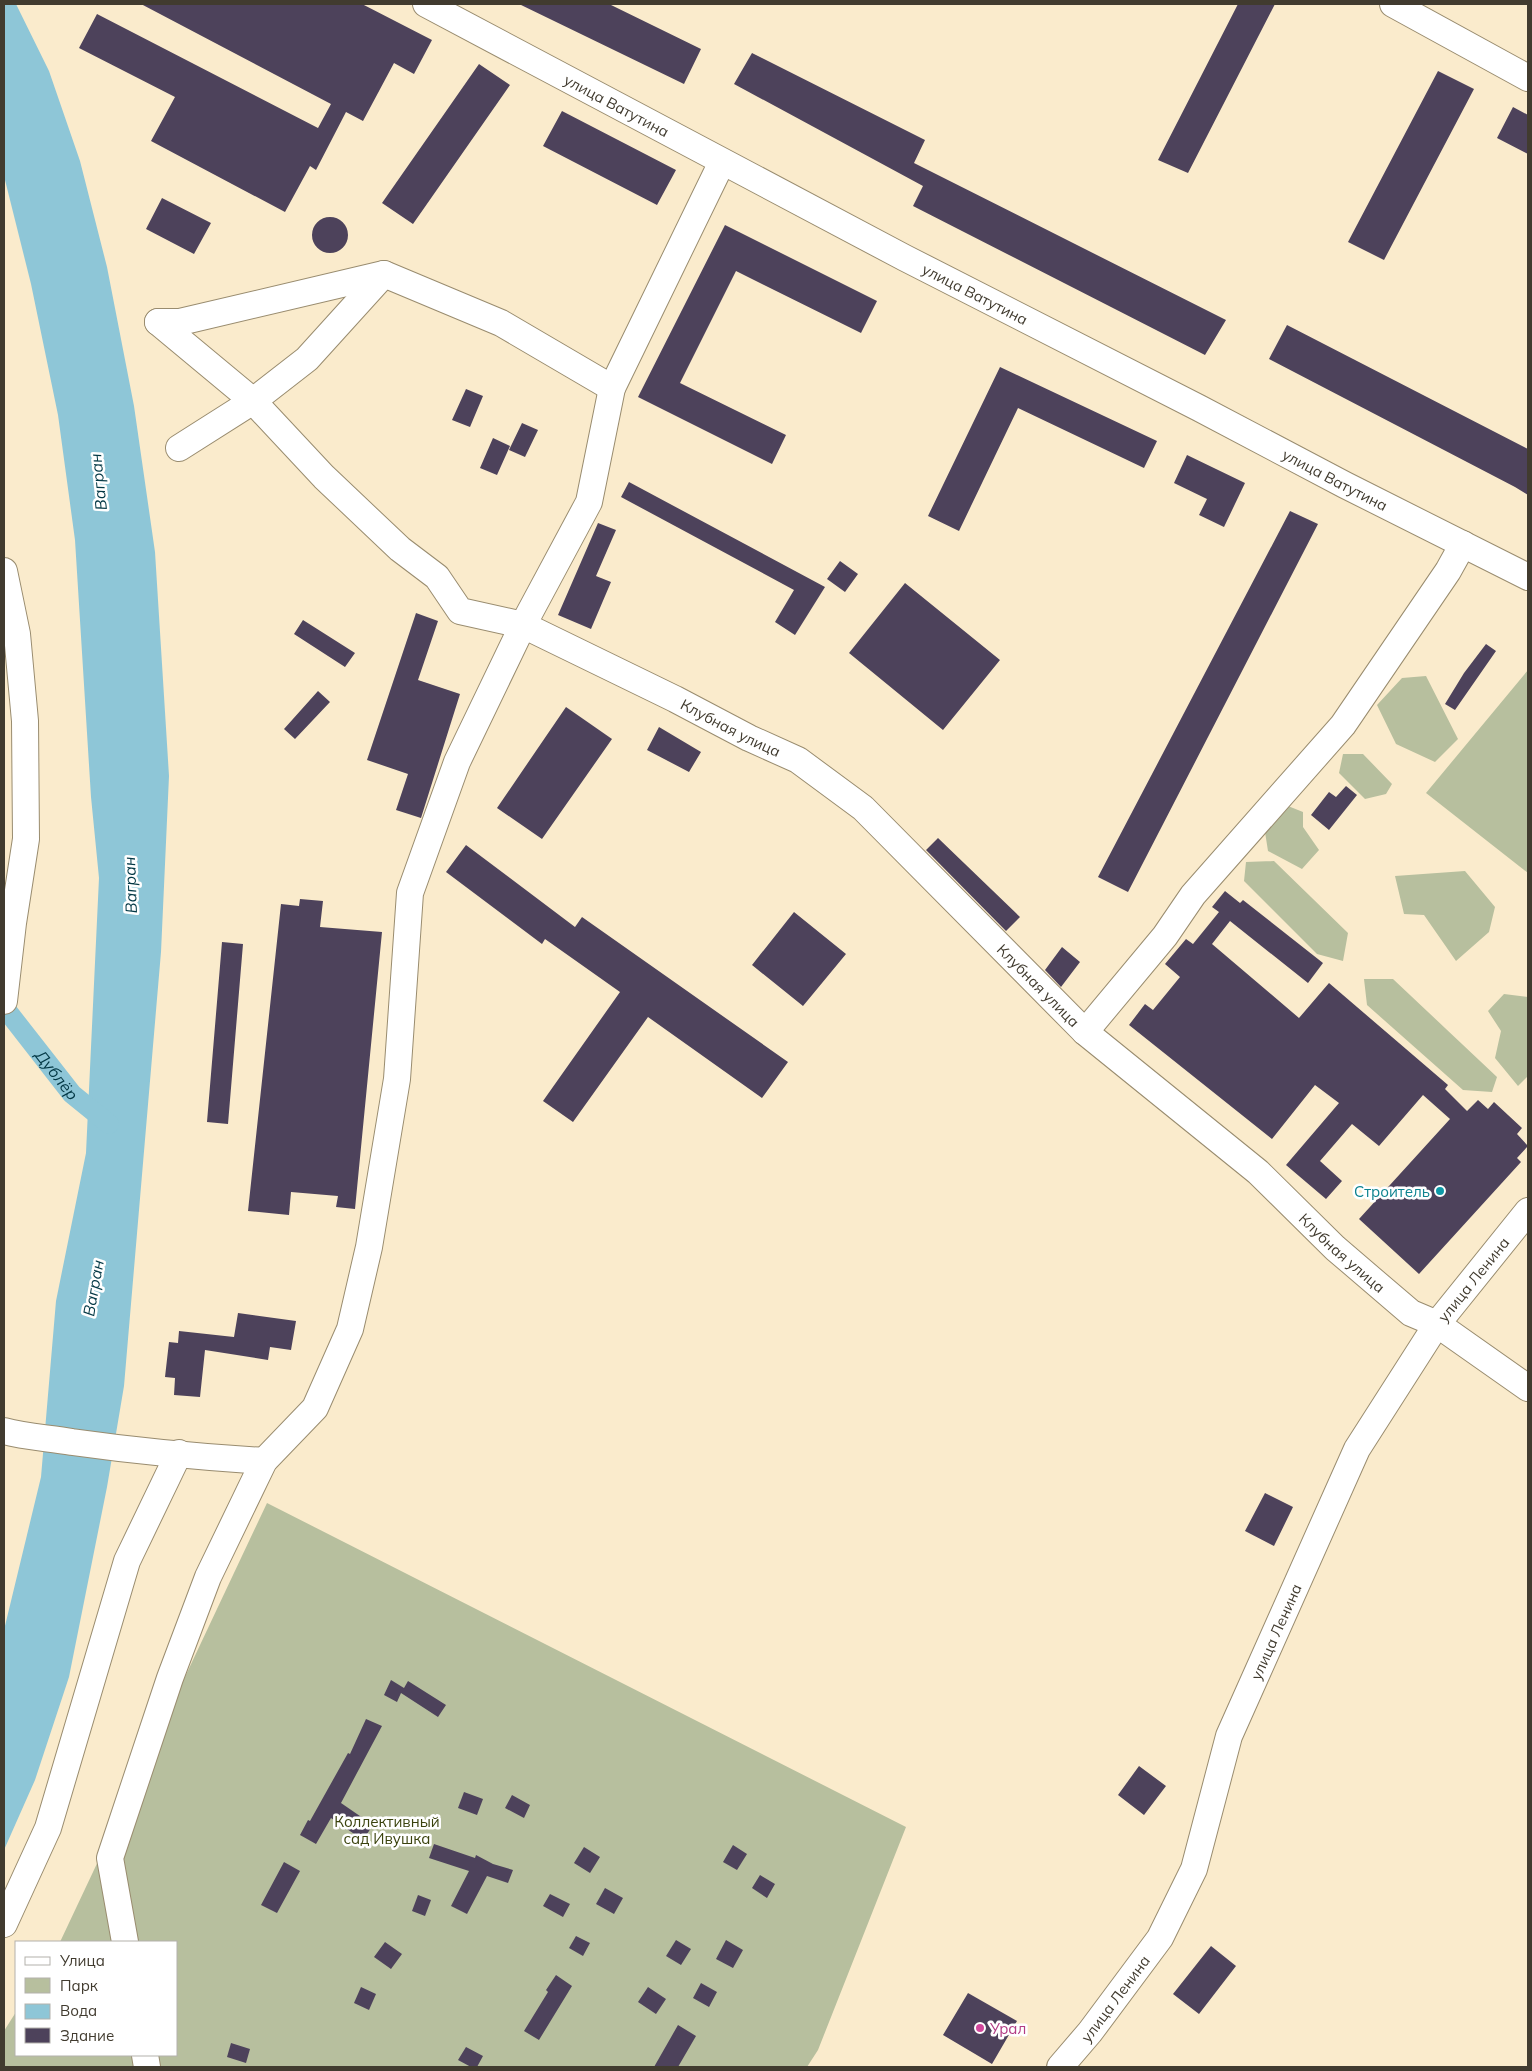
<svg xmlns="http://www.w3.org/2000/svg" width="1532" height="2071" font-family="Mulish,sans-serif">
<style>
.green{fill:#b7bf9e}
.water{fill:#8ec6d7}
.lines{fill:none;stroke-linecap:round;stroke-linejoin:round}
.canal{stroke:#8ec6d7;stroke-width:20}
.building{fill:#4d425b}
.minor-casing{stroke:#998c6f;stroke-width:28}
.minor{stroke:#fff;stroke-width:26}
.culture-dot{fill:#0f9aa8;stroke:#fff;stroke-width:2}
.hotel-dot{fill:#d1479c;stroke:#fff;stroke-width:2}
.labels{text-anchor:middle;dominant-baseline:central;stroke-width:5;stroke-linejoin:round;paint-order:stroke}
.street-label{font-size:15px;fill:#413b2f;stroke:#fff}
.culture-label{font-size:15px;fill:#0d838f;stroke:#fff;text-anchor:end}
.park-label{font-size:15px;fill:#3a420d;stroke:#fff}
.hotel-label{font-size:15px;fill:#b23c85;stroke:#fff;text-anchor:start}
.water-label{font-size:16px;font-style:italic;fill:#033845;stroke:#fff}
</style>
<rect width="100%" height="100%" fill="#faebcc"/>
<path class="green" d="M 1528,670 L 1528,873 L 1426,793 Z
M 1426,676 L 1458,739 L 1435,762 L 1396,744 L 1377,705 L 1402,678 Z
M 1343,754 L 1363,754 L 1392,784 L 1386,794 L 1365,799 L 1339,773 Z
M 1288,806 L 1303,812 L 1303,827 L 1319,850 L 1302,869 L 1268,851 L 1265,832 Z
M 1274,861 L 1348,933 L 1343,961 L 1317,954 L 1244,881 L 1246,862 Z
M 1465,871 L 1495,907 L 1489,932 L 1456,961 L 1424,915 L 1404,914 L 1395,876 Z
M 1364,979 L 1393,979 L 1497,1077 L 1492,1092 L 1463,1090 L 1367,1005 Z
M 1504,994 L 1528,997 L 1528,1076 L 1518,1086 L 1495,1058 L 1501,1031 L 1488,1011 Z
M 267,1503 L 906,1827 L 818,2050 L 807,2067 L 4,2067 L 4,2031 L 16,2012 L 16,2055 L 176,2055 L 176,1942 L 60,1942 Z"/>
<path class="water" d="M 4,4 L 16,4 L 49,71 L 80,161 L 107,267 L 134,406 L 155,552 L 169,776 L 161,952 L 124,1386 L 107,1487 L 69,1677 L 35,1780 L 4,1850 L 4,1630 L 41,1477 L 56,1301 L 86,1153 L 99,878 L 91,797 L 75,540 L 58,415 L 31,284 L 4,176 Z"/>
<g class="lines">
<path class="canal" id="s1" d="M 4,1007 L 72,1094 L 109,1124"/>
</g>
<path class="building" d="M 141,4 L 362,4 L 432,40 L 414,74 L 394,63 L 363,121 L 346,112 L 316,170 L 310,166 L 285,212 L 151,141 L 175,97 L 79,48 L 97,14 L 318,128 L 331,104 Z
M 519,4 L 609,4 L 701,49 L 684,84 Z
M 1238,4 L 1275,4 L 1188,173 L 1158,160 Z
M 752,53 L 925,140 L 914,163 L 1226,320 L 1205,355 L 913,206 L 923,186 L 734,84 Z
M 479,64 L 510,85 L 413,224 L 382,203 Z
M 1438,71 L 1474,89 L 1384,260 L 1348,242 Z
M 1513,107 L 1528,115 L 1528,154 L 1497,138 Z
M 562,111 L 676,170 L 657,205 L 543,146 Z
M 162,198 L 211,223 L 194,254 L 146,229 Z
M312 235a18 18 0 1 1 36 0a18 18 0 1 1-36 0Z
M 725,225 L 877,301 L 861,333 L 736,271 L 680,383 L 786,435 L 772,464 L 638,397 Z
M 1287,325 L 1528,449 L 1528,495 L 1515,487 L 1269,359 Z
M 1000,367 L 1157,441 L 1144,468 L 1018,408 L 959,531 L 928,516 Z
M 466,389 L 483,396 L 470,427 L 452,420 Z
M 522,423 L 538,430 L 525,457 L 509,450 Z
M 493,438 L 510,446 L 497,475 L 480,468 Z
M 1187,455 L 1245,483 L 1224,527 L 1199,515 L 1207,499 L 1174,483 Z
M 629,482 L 825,587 L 795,635 L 775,622 L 794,590 L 621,497 Z
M 1290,511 L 1318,524 L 1128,892 L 1098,877 Z
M 598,523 L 616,530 L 596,576 L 611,582 L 591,629 L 558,615 Z
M 840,561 L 858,574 L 845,592 L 827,579 Z
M 905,583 L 1000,660 L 943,730 L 849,653 Z
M 416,613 L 438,621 L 418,680 L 460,694 L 421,818 L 396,810 L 408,774 L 367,760 Z
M 303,620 L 355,653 L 345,667 L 294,634 Z
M 1486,644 L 1496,651 L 1455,710 L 1445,704 L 1464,673 Z
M 318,691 L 330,702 L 295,739 L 284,729 Z
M 566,707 L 612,739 L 542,839 L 497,808 Z
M 659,727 L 701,752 L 689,772 L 647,750 Z
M 1346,786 L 1357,795 L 1329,830 L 1311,815 L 1329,792 L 1336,797 Z
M 938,838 L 1020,917 L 1006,931 L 926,850 Z
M 466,845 L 575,927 L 582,917 L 788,1062 L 762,1098 L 648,1017 L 573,1122 L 543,1101 L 620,992 L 545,939 L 542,944 L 446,872 Z
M 1225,891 L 1240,903 L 1243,900 L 1323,963 L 1308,983 L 1230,921 L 1212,944 L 1299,1018 L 1329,983 L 1448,1085 L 1445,1089 L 1467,1111 L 1478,1100 L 1488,1109 L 1494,1102 L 1522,1128 L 1517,1134 L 1528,1146 L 1517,1158 L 1521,1162 L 1419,1274 L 1359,1219 L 1450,1119 L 1423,1095 L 1379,1146 L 1352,1124 L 1320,1161 L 1342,1181 L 1326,1199 L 1286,1165 L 1339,1103 L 1315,1085 L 1272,1139 L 1129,1025 L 1145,1004 L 1153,1010 L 1180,977 L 1165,964 L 1186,939 L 1193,944 L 1219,912 L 1212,907 Z
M 300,899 L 323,901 L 320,927 L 382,932 L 355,1209 L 336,1207 L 338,1196 L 291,1192 L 289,1215 L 248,1211 L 281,904 L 299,906 Z
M 794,912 L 846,954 L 803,1006 L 752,965 Z
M 222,942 L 243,944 L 228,1124 L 207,1122 Z
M 1062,947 L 1080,962 L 1061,987 L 1045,970 Z
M 238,1313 L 296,1321 L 291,1350 L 270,1347 L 268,1360 L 205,1350 L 200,1397 L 174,1395 L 175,1378 L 165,1377 L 169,1342 L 178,1343 L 179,1331 L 234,1337 Z
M 1265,1493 L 1293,1507 L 1274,1546 L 1245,1531 Z
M 391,1680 L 404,1688 L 408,1681 L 446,1705 L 438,1717 L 401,1693 L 397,1702 L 384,1695 Z
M 366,1719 L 382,1726 L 341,1803 L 373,1825 L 363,1840 L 331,1818 L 316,1844 L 300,1835 L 308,1820 L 310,1821 L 348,1753 L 350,1754 Z
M 1139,1766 L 1166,1786 L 1144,1815 L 1118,1795 Z
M 464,1792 L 483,1799 L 477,1815 L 458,1808 Z
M 512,1795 L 530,1805 L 524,1818 L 505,1808 Z
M 434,1844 L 475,1858 L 476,1855 L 493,1864 L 513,1870 L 508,1883 L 487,1876 L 467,1914 L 451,1906 L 469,1871 L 429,1858 Z
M 733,1845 L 747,1854 L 737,1870 L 723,1862 Z
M 584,1847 L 600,1857 L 590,1873 L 574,1863 Z
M 284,1862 L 300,1871 L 277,1913 L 261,1905 Z
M 760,1875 L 775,1884 L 767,1898 L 752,1888 Z
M 605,1888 L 623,1898 L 614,1914 L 596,1904 Z
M 550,1894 L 570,1904 L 563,1917 L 543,1906 Z
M 418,1895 L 431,1900 L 425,1916 L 412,1911 Z
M 576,1936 L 590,1943 L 583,1956 L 569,1948 Z
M 676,1940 L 691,1949 L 681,1965 L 666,1956 Z
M 726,1940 L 743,1950 L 733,1968 L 716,1959 Z
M 385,1942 L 402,1954 L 391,1969 L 374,1957 Z
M 1211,1946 L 1236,1966 L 1199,2014 L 1173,1994 Z
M 556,1975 L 572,1986 L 539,2040 L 524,2031 L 548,1992 L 546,1990 Z
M 701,1983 L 717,1992 L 709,2007 L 693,1998 Z
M 361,1987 L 376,1994 L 369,2010 L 354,2003 Z
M 648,1987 L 666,1999 L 656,2014 L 638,2002 Z
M 968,1993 L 1017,2021 L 992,2064 L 943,2035 Z
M 678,2025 L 696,2036 L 678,2067 L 654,2067 Z
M 231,2043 L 250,2049 L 246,2063 L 227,2057 Z
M 466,2047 L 483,2056 L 477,2067 L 471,2067 L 458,2060 Z"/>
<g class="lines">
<defs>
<g id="minor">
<path id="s2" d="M 426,4 L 905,258 L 1199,408 L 1345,485 L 1528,577"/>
<path d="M 1393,4 L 1528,78"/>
<path id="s3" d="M 158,322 L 253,401 L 324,477 L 400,549 L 437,577 L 460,611 L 523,625 L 675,699 L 749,738 L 798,760 L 863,808 L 1085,1032 L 1258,1172 L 1335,1248 L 1411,1313 L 1437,1324 L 1528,1388"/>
<path d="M 158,322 L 180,322 L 384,274 L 501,323 L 612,388"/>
<path d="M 179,448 L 253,401 L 307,359 L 384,274"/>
<path d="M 4,571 L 17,634 L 25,721 L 26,839 L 13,923 L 4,1001"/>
<path d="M 1085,1032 L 1165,936 L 1193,895 L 1343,725 L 1448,571 L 1463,544"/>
<path d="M 4,1431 C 26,1437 50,1438 72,1442 C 136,1451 200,1457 264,1461"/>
<path d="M 4,1924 L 48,1828 L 127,1561 L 179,1453"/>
<path d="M 125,1942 L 110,1858 L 170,1678 L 208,1577 L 264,1461 L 315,1408 L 350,1329 L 369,1247 L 397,1079 L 410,893 L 457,762 L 523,625 L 589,502 L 612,388 L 722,162"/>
<path d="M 145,2055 L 147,2067"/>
<path id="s4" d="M 1060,2067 L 1090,2032 L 1160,1938 L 1194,1869 L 1229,1736 L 1357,1449 L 1437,1324 L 1528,1211"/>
</g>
</defs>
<use href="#minor" class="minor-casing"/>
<use href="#minor" class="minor"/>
</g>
<circle class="culture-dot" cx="1440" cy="1191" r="5"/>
<circle class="hotel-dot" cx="980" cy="2028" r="5"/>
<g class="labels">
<g class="street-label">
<text stroke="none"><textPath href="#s2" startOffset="216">улица Ватутина</textPath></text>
<text stroke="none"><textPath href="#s2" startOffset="621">улица Ватутина</textPath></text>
<text stroke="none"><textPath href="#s2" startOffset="1026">улица Ватутина</textPath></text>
<text stroke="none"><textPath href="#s3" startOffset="716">Клубная улица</textPath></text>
<text stroke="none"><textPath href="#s3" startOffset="1121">Клубная улица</textPath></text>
<text stroke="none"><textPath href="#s3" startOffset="1526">Клубная улица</textPath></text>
<text stroke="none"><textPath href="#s4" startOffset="898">улица Ленина</textPath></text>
<text stroke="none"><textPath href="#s4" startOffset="492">улица Ленина</textPath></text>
<text stroke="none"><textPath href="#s4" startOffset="88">улица Ленина</textPath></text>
</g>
<g class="culture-label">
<text x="1430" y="1191">Строитель</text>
</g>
<g class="park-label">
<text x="387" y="1821">Коллективный<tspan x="387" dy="17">сад Ивушка</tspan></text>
</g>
<g class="hotel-label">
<text x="990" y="2028">Урал</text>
</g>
<g class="water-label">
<text transform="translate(98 482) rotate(-96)">Вагран</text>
<text transform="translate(130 885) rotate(-92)">Вагран</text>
<text stroke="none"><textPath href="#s1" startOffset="86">Дублёр</textPath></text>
<text transform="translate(93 1288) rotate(-80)">Вагран</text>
</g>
</g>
<rect width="1532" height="2071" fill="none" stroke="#413b2f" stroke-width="10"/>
<rect x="15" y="1941" width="162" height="115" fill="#ffffff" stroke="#b3b1ac"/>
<rect x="25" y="1957" width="25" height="8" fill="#ffffff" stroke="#b3b1ac"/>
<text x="60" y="1966" font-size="15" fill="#413b2f">Улица</text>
<rect x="25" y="1978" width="25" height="15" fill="#b7bf9e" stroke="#b3b1ac"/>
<text x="60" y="1991" font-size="15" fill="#413b2f">Парк</text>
<rect x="25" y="2004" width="25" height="15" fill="#8ec6d7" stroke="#b3b1ac"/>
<text x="60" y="2016" font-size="15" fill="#413b2f">Вода</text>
<rect x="25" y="2028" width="25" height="15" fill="#4d425b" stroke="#b3b1ac"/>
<text x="60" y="2041" font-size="15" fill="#413b2f">Здание</text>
</svg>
